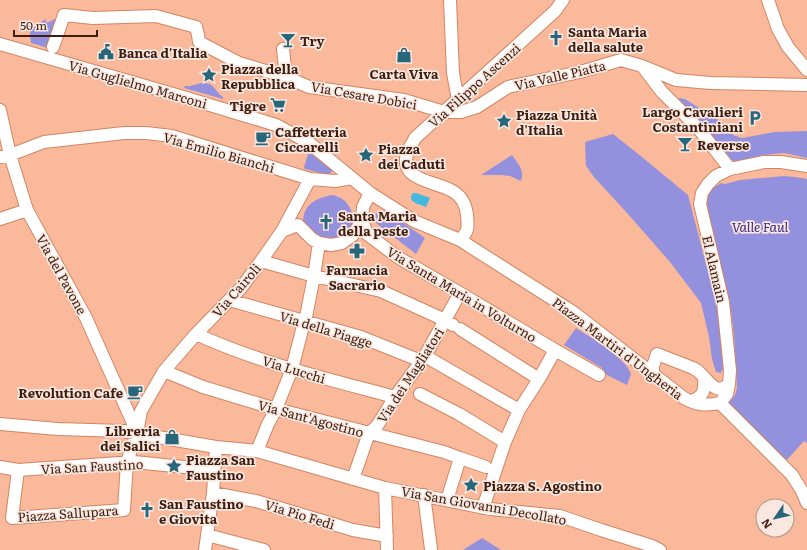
<svg xmlns="http://www.w3.org/2000/svg" width="807" height="550" font-family="Literata,serif">
<style>
.green{fill:#9390dd}
.water{fill:#45b8e0}
.lines{fill:none;stroke-linecap:round;stroke-linejoin:round}
.minor-casing{stroke:#d28460;stroke-width:14}
.minor{stroke:#fff;stroke-width:12}
.labels{text-anchor:middle;dominant-baseline:central;stroke-width:3.5;stroke-linejoin:round;paint-order:stroke}
.poi-label{font-size:13px;font-weight:bold;fill:#3d1e0f;stroke:#f9e7e0;text-anchor:start}
.street-label{font-size:13px;fill:#3d1e0f;stroke:#f9e7e0}
.park-label{font-size:13px;font-style:italic;fill:#382783;stroke:#f9e7e0}
</style>
<rect width="100%" height="100%" fill="#fbb99c"/>
<path class="green" d="M 44,17 L 47,23 L 57,18 L 48,48 L 31,43 L 29,25 L 32,27 C 37,27 41,25 42,21 L 45,20 Z
M 201,83 C 216,83 213,90 223,97 L 223,99 L 184,88 L 185,86 L 190,86 Z
M 680,98 L 685,99 L 723,123 L 733,135 L 742,138 L 775,132 L 807,131 L 807,158 L 784,153 L 764,155 L 739,161 L 734,161 L 728,158 L 678,100 Z
M 613,134 L 642,157 L 688,195 L 718,310 L 723,368 L 721,373 L 716,372 L 712,359 L 709,337 L 701,303 L 670,262 L 627,213 L 594,177 L 586,166 L 585,142 Z
M 310,153 L 330,168 L 332,171 L 330,174 L 328,175 L 305,169 L 304,167 L 308,154 Z
M 512,155 C 518,164 525,170 521,181 L 510,176 L 501,175 L 481,175 Z
M 784,176 L 795,177 L 807,179 L 807,443 L 804,441 L 786,461 L 728,404 L 735,395 L 737,388 L 734,335 L 731,311 L 706,203 C 708,192 711,189 721,183 L 725,184 L 740,180 Z
M 333,195 L 341,198 L 346,202 L 350,208 L 354,217 L 354,224 L 344,237 L 335,240 L 317,238 L 303,223 C 303,204 316,198 333,195 Z
M 379,210 L 386,211 L 425,238 L 416,254 L 376,223 C 374,217 375,215 379,210 Z
M 576,328 C 589,336 627,359 631,374 L 627,385 L 601,372 L 602,368 L 564,345 Z
M 482,538 L 501,550 L 463,550 Z"/>
<path class="water" d="M 413,193 L 416,193 L 430,198 L 426,207 C 419,204 406,202 413,193 Z"/>
<g class="lines">
<defs>
<path id="minor" d="M 450,0 L 453,73 L 458,100
M 768,0 L 778,29 L 788,47 L 807,70
M 0,44 L 180,96 L 276,125 L 308,142 L 370,193 L 414,221 L 460,240 L 573,312 L 684,398 C 696,405 706,406 720,403
M 53,47 L 64,15 L 93,18 L 156,16 L 196,27 L 198,35 L 199,42 L 239,63 L 286,77 L 309,87 L 404,100 L 444,112 L 461,112 L 477,107 L 508,87 L 580,72 L 621,60 L 642,66 L 676,80 L 711,83 L 807,85
M 283,49 L 286,77
M 643,67 L 662,92 L 698,128 L 730,169
M 0,110 L 10,155 L 27,210 L 86,318 L 137,432
M 0,157 L 10,155 L 44,142 L 124,133 L 146,133 L 172,136 L 310,179
M 370,193 L 363,207 L 362,220 L 367,234 L 399,258 L 460,293 L 555,350 L 599,375
M 0,219 L 27,210
M 282,231 L 298,225 L 312,239 L 319,243 L 331,245 L 342,243 L 353,235 L 362,220
M 460,240 C 469,231 468,227 467,215 C 466,206 462,197 454,192 C 439,181 396,182 408,151 C 410,147 413,142 415,138 L 555,11 L 563,0
M 261,261 L 314,276 L 381,291 L 445,320 L 453,325
M 229,300 L 361,337 L 421,361
M 305,322 L 314,276 L 319,243
M 460,329 L 539,379
M 196,334 C 259,363 328,379 395,397
M 425,356 L 519,410
M 164,371 L 203,387 L 276,409 L 444,452 L 460,458 L 486,467
M 653,374 L 653,366 L 657,354 L 693,368 L 698,371 L 704,377 C 705,390 704,397 691,401
M 704,377 C 712,386 718,394 729,384
M 420,394 L 459,414 L 505,442
M 720,403 L 727,394 L 729,384 L 730,370 L 723,302 L 700,204 L 702,193 L 708,184 L 716,176 L 730,169 L 764,162 L 781,162 L 807,166
M 720,403 L 792,475 L 802,491 L 807,503
M 0,424 L 58,429 L 123,431 L 216,447 L 257,451 L 385,488 L 490,509 L 560,516 L 601,530 L 652,546 L 660,550
M 257,451 L 268,424 L 276,409 L 292,369 L 302,330
M 0,467 L 18,470 L 134,462 L 214,470
M 18,470 L 12,518 L 124,510 L 127,462 L 137,433 L 141,411 L 164,371 L 196,334 L 241,288 L 261,261 L 282,231 L 310,179 L 335,181 L 352,178
M 353,479 L 369,433 L 377,426 L 395,397 L 425,356 L 460,293
M 385,488 L 387,550
M 213,493 L 256,501 L 353,530 L 387,536
M 424,495 L 431,549
M 447,500 L 460,458
M 483,508 L 505,442 L 519,410 L 539,379 L 555,350
M 207,535 L 264,550
M 205,550 L 213,493 L 216,447"/>
</defs>
<use href="#minor" class="minor-casing"/>
<use href="#minor" class="minor"/>
</g>
<defs>
<symbol id="church-bare" viewBox="-9 -9 18 18"><path d="M-1.2-6h2.4v3.5h3.3v2.4h-3.3V6h-2.4V-.1h-3.3v-2.4h3.3Z" fill="#28667c" stroke="#f9e7e0" stroke-width="2.5" paint-order="stroke"/></symbol>
<symbol id="bar-bare" viewBox="-9 -9 18 18"><path d="M-6-5H6L.8 .8V4.5H3.5V6h-7V4.5H-.8V.8Z" fill="#28667c" stroke="#f9e7e0" stroke-width="2.5" paint-order="stroke"/></symbol>
<symbol id="civic-bare" viewBox="-9 -9 18 18"><path d="M-.6-6.5H3V-4.5H.6V-3L4-1V1h2V6H-6V1h2V-1L-.6-3ZM-1.2 2.5V6h2.4V2.5Z" fill="#28667c" stroke="#f9e7e0" stroke-width="2.5" paint-order="stroke"/></symbol>
<symbol id="shop-bare" viewBox="-9 -9 18 18"><path d="M-5-2.5h2.3a2.7 3.5 0 0 1 5.4 0H5L5.5 6h-11ZM-1.5-2.5h3a1.5 2.3 0 0 0-3 0Z" fill="#28667c" stroke="#f9e7e0" stroke-width="2.5" paint-order="stroke"/></symbol>
<symbol id="sight-bare" viewBox="-9 -9 18 18"><path d="M0-6L1.8-2.2L6-1.7L2.9 1.2L3.7 5.4L0 3.3L-3.7 5.4L-2.9 1.2L-6-1.7L-1.8-2.2Z" fill="#28667c" stroke="#f9e7e0" stroke-width="2.5" paint-order="stroke"/></symbol>
<symbol id="supermarket-bare" viewBox="-9 -9 18 18"><path d="M-6-5.5h2.5l.6 2H6L4.5 2H-2.5L-4.4-4H-6ZM-1.5 3.2a1.3 1.3 0 1 0 .1 0ZM3 3.2a1.3 1.3 0 1 0 .1 0Z" fill="#28667c" stroke="#f9e7e0" stroke-width="2.5" paint-order="stroke"/></symbol>
<symbol id="parking-bare" viewBox="-9 -9 18 18"><path d="M-3.5-5.5H1a3.5 3.5 0 0 1 0 7H-1V5.5H-3.5ZM-1-3.4V-.6H.8a1.4 1.4 0 0 0 0-2.8Z" fill="#28667c" stroke="#f9e7e0" stroke-width="2.5" paint-order="stroke"/></symbol>
<symbol id="cafe-bare" viewBox="-9 -9 18 18"><path d="M-5.5-4.5H6V0H3Q3 3.5 0 3.5H-2.5Q-5.5 3.5-5.5 0ZM3-3.2v2h1.7v-2ZM-6 4.5H4V6H-6Z" fill="#28667c" stroke="#f9e7e0" stroke-width="2.5" paint-order="stroke"/></symbol>
<symbol id="pharmacy-bare" viewBox="-9 -9 18 18"><path d="M-2-6h4v4h4v4h-4v4h-4v-4h-4v-4h4Z" fill="#28667c" stroke="#f9e7e0" stroke-width="2.5" paint-order="stroke"/></symbol>
</defs>
<g fill-rule="evenodd">
<use href="#church-bare" x="545" y="27" width="22" height="22"/>
<use href="#bar-bare" x="277" y="29" width="22" height="22"/>
<use href="#civic-bare" x="95" y="41" width="22" height="22"/>
<use href="#shop-bare" x="393" y="44" width="22" height="22"/>
<use href="#sight-bare" x="198" y="64" width="22" height="22"/>
<use href="#supermarket-bare" x="267" y="94" width="22" height="22"/>
<use href="#parking-bare" x="744" y="107" width="22" height="22"/>
<use href="#sight-bare" x="493" y="110" width="22" height="22"/>
<use href="#cafe-bare" x="252" y="127" width="22" height="22"/>
<use href="#bar-bare" x="674" y="133" width="22" height="22"/>
<use href="#sight-bare" x="355" y="144" width="22" height="22"/>
<use href="#church-bare" x="315" y="211" width="22" height="22"/>
<use href="#pharmacy-bare" x="346" y="240" width="22" height="22"/>
<use href="#cafe-bare" x="124" y="381" width="22" height="22"/>
<use href="#shop-bare" x="161" y="426" width="22" height="22"/>
<use href="#sight-bare" x="163" y="455" width="22" height="22"/>
<use href="#sight-bare" x="460" y="474" width="22" height="22"/>
<use href="#church-bare" x="136" y="499" width="22" height="22"/>
</g>
<g class="labels">
<g class="poi-label">
<text x="568" y="31">Santa Maria<tspan x="568" dy="15">della salute</tspan></text>
<text x="300" y="40">Try</text>
<text x="118" y="52">Banca d'Italia</text>
<text x="221" y="68">Piazza della<tspan x="221" dy="15">Repubblica</tspan></text>
<text x="404" y="73" text-anchor="middle">Carta Viva</text>
<text x="266" y="105" text-anchor="end">Tigre</text>
<text x="743" y="111" text-anchor="end">Largo Cavalieri<tspan x="743" dy="15">Costantiniani</tspan></text>
<text x="516" y="114">Piazza Unità<tspan x="516" dy="15">d'Italia</tspan></text>
<text x="275" y="131">Caffetteria<tspan x="275" dy="15">Ciccarelli</tspan></text>
<text x="697" y="144">Reverse</text>
<text x="378" y="148">Piazza<tspan x="378" dy="15">dei Caduti</tspan></text>
<text x="338" y="215">Santa Maria<tspan x="338" dy="15">della peste</tspan></text>
<text x="357" y="269" text-anchor="middle">Farmacia<tspan x="357" dy="15">Sacrario</tspan></text>
<text x="123" y="392" text-anchor="end">Revolution Cafe</text>
<text x="160" y="430" text-anchor="end">Libreria<tspan x="160" dy="15">dei Salici</tspan></text>
<text x="186" y="459">Piazza San<tspan x="186" dy="15">Faustino</tspan></text>
<text x="483" y="485">Piazza S. Agostino</text>
<text x="159" y="503">San Faustino<tspan x="159" dy="15">e Giovita</tspan></text>
</g>
<g class="street-label">
<text transform="translate(560 75) rotate(-13)">Via Valle Piatta</text>
<text transform="translate(138 84) rotate(16)">Via Guglielmo Marconi</text>
<text transform="translate(474 85) rotate(-42)">Via Filippo Ascenzi</text>
<text transform="translate(364 95) rotate(10)">Via Cesare Dobici</text>
<text transform="translate(219 152) rotate(16)">Via Emilio Bianchi</text>
<text transform="translate(715 269) rotate(77)">El Alamain</text>
<text transform="translate(62 274) rotate(61)">Via del Pavone</text>
<text transform="translate(236 290) rotate(-49)">Via Cairoli</text>
<text transform="translate(462 294) rotate(31)">Via Santa Maria in Volturno</text>
<text transform="translate(326 329) rotate(17)">Via della Piagge</text>
<text transform="translate(618 348) rotate(37)">Piazza Martiri d'Ungheria</text>
<text transform="translate(294 369) rotate(17)">Via Lucchi</text>
<text transform="translate(410 375) rotate(-57)">Via dei Magliatori</text>
<text transform="translate(311 418) rotate(15)">Via Sant'Agostino</text>
<text transform="translate(92 466) rotate(-3)">Via San Faustino</text>
<text transform="translate(484 505) rotate(10)">Via San Giovanni Decollato</text>
<text transform="translate(68 513) rotate(-4)">Piazza Sallupara</text>
<text transform="translate(300 514) rotate(17)">Via Pio Fedi</text>
</g>
<g class="park-label">
<text x="760" y="226">Valle Faul</text>
</g>
</g>
<g transform="translate(775 518) rotate(236)"><circle r="19" fill="#f9e7e0" stroke="#ae978c"/>
<path d="M0-3L7 15L0 10L-7 15Z" fill="#28667c"/>
<text y="-6" font-size="11" font-weight="bold" text-anchor="middle" fill="#3d1e0f">N</text>
</g>
<path d="M14 30v6h83v-6" fill="none" stroke="#3d1e0f" stroke-width="2"/>
<text x="20" y="30" font-size="12" fill="#3d1e0f" stroke="#f9e7e0" stroke-width="3" paint-order="stroke">50 m</text>
</svg>
